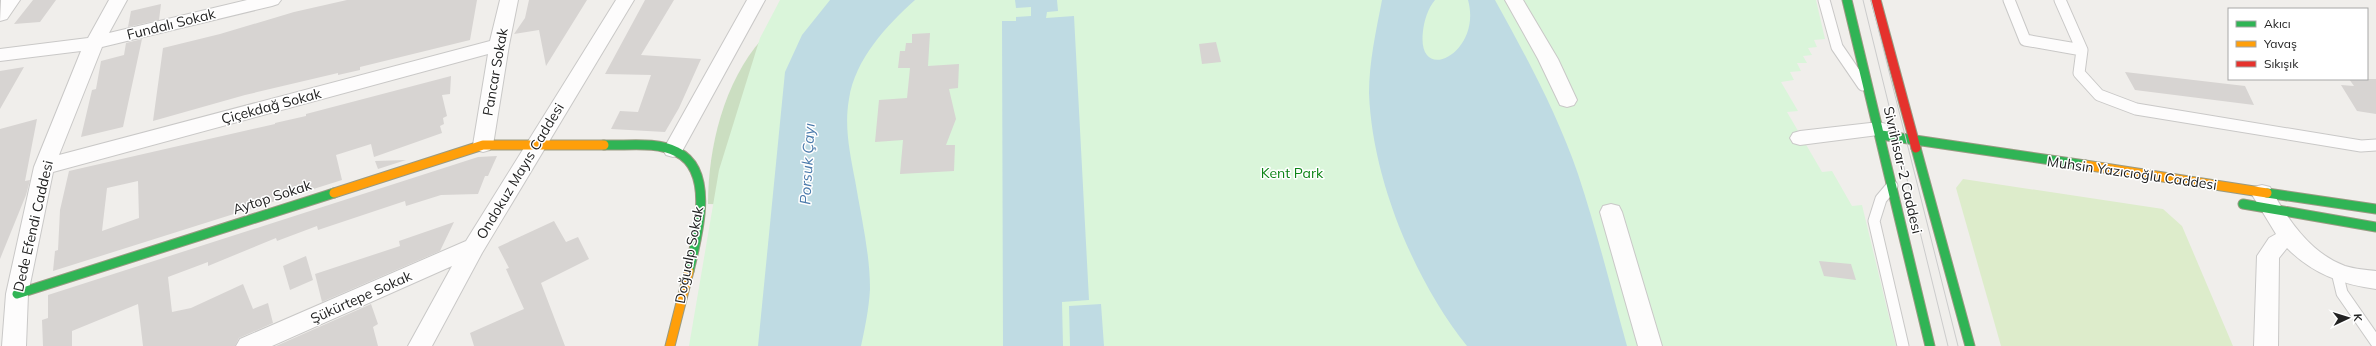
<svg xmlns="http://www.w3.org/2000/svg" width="2376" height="346" font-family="Mulish,sans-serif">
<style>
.grass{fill:#ddeccb}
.forest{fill:#cbdec1}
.park{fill:#daf5da}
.water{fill:#bfdbe3}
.building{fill:#d7d4d2;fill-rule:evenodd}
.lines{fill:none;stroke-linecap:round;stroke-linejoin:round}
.lane-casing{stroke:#c9c8c7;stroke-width:13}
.street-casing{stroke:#c9c8c7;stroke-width:2}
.fast-casing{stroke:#999a82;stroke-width:11}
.slow-casing{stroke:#999a82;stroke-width:11}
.jam-casing{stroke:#999a82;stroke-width:11}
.lane{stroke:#fdfcfc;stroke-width:11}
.street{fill:#fdfcfc;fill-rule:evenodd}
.fast{stroke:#30b455;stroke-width:9}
.slow{stroke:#ff9f0a;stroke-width:9}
.jam{stroke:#e5322d;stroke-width:9}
.tram{stroke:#ccc;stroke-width:1}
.labels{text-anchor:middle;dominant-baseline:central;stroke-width:3;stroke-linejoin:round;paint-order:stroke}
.street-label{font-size:14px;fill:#222;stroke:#fff}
.park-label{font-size:14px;fill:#0c8416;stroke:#fff}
.water-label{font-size:15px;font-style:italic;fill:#4a7aab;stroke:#fff}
</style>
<rect width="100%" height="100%" fill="#f0eeeb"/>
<path class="grass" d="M 1963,179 L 2163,209 L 2182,226 L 2233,346 L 2001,346 L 1956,188 Z"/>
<path class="forest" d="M 762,39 L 743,205 L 708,204 C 708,147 724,82 762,39 Z"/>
<path class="park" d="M 780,0 L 1816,0 L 1825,39 L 1814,40 L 1817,47 L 1808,48 L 1812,55 L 1803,56 L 1807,63 L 1797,63 L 1801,71 L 1790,72 L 1794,80 L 1781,82 L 1798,111 L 1787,112 L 1822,172 L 1832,171 L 1852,206 L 1862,205 L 1896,346 L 689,346 L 719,170 L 760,38 Z"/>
<path class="water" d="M 830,0 L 915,0 C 887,25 855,59 849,99 C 844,127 850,153 855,180 C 861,216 870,253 870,289 C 869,308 865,328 861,346 L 758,346 L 785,72 L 802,35 Z
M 1015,0 L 1057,0 L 1058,11 L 1047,12 L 1046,18 L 1074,16 L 1089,300 L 1062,302 L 1063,346 L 1003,346 L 1002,21 L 1016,21 L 1016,17 L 1031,16 L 1031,7 L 1016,8 Z
M 1382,0 L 1435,0 C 1428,8 1424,21 1423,31 C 1416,87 1483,53 1468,0 L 1495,0 C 1526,56 1557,113 1578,174 C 1597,231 1611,289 1627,346 L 1467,346 C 1414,280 1372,178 1369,93 C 1369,62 1376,31 1382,0 Z
M 1101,304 L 1104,346 L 1070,346 L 1069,306 Z"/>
<path class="building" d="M 33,0 L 56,0 L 40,22 L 14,24 Z
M 347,0 L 477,0 L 470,40 L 360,67 L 360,70 L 338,75 L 338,73 L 245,95 L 153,121 L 163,48 L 220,34 L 294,12 Z
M 529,0 L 587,0 L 546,66 L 539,30 L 514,34 L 525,18 Z
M 645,0 L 674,0 L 641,55 L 701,59 L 679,108 L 665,132 L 611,129 L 620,111 L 638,112 L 651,75 L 605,74 Z
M 161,4 L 159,20 L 128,27 L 131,11 Z
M 930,33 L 928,66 L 959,64 L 958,88 L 949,89 L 956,119 L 946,145 L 955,145 L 954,171 L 900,174 L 903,140 L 875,142 L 879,100 L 907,98 L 910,68 L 898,68 L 900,51 L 905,51 L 906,43 L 912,43 L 912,34 Z
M 142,39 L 123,127 L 81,137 L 92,90 L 96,89 L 101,61 L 124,55 L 126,43 Z
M 1216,42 L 1221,62 L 1202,64 L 1199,44 Z
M 24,67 L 0,109 L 0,71 Z
M 2125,72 L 2245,86 L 2254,105 L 2135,90 Z
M 451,76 L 450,94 L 442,95 L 447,116 L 443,118 L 444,124 L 440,126 L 442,133 L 374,157 L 371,144 L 336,155 L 342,180 L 53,271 L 55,251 L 58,250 L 60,210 L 69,171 L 275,124 L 275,123 L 306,116 L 306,114 ZM 138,181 L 139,218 L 102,231 L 107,188 Z
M 2349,79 L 2376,79 L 2376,114 L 2357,111 L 2341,85 L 2354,86 Z
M 37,119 L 25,181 L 30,180 L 26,195 L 0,259 L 0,129 Z
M 497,156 L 488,176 L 485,176 L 478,194 L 441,195 L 406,206 L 405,201 L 318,230 L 317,226 L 277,241 L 276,238 L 208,266 L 208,262 L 168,277 L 172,312 L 191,308 L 243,284 L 253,309 L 268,303 L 273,323 L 239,338 L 235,346 L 143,346 L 138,304 L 72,331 L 72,346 L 43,346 L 42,320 L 48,318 L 48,295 L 478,157 Z
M 406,160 L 378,169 L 375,161 Z
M 554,221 L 566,242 L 578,237 L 589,259 L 541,283 L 565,346 L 474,346 L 470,333 L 524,309 L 506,269 L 509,268 L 498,247 Z
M 454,222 L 440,251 L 322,302 L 315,274 L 400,246 L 399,241 Z
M 306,256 L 313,280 L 290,290 L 283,266 Z
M 1819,261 L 1851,264 L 1856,280 L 1824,276 Z
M 371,304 L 378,324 L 373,327 L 378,346 L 276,346 Z"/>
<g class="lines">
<defs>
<path id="lane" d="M 1824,0 L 1837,47 L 1863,85
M 2009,0 L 2025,40 L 2082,50
M 2060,0 L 2082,50 L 2079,73 L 2099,95 L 2136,109 L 2361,146 L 2376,145
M 1892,186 L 1881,199 L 1874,221 L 1903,346
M 2337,272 L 2342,293 L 2376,342"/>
<path id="street" d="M 1,0 L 20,0 L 7,19 L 0,21 Z
M 109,0 L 127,0 L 109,33 L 247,0 L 281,0 L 278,4 L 272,6 L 102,47 L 59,155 L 490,41 L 500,0 L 518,0 L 509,45 L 493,145 L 490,150 L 483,152 L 476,150 L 473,145 L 488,54 L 53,172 L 28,294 L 26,346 L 2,346 L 6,294 L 34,167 L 81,51 L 0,61 L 0,49 L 88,38 Z
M 616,0 L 634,0 L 482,253 L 432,346 L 408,346 L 452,266 L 272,346 L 236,346 L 240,339 L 466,241 Z
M 747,0 L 765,0 L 680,155 L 673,157 L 666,155 L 663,150 Z
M 1505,0 L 1523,0 L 1558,59 L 1577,100 L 1574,105 L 1567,107 L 1560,105 L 1538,59 Z
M 1879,122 L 1886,124 L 1889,129 L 1886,134 L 1800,145 L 1793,143 L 1790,138 L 1793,133 L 1800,131 Z
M 2262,185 L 2270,187 C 2287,219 2310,253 2345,266 C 2355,269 2366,270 2376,271 L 2376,289 C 2341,284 2313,274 2287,248 L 2279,258 L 2278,346 L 2254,346 L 2257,256 L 2269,238 L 2276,234 L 2251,193 L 2254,187 Z
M 1611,204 L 1619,206 L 1622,212 L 1662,346 L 1638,346 L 1600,212 L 1603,206 Z"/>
<path id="fast" d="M 1847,0 L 1930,346
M 1881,135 L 2085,165
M 604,145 C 627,146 656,141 677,152 C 716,171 697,238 689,271
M 1916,148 L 1970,346
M 2267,193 L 2376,209
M 2243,204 L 2376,227
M 17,294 L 334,193"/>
<path id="slow" d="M 2085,165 L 2267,193
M 334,193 L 483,145 L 604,145
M 670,346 L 689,271"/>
<path id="jam" d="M 1876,0 L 1916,148"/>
</defs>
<use href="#lane" class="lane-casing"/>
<use href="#street" class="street-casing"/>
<use href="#fast" class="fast-casing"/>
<use href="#slow" class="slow-casing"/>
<use href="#jam" class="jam-casing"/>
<use href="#lane" class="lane"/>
<use href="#street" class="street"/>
<use href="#fast" class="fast"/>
<use href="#slow" class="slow"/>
<use href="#jam" class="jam"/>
<path class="tram" d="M 1863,0 L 1948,346
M 1871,0 L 1958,346"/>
</g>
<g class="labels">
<g class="street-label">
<text transform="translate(171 24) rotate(-14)">Fundalı Sokak</text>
<text transform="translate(495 72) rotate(-80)">Pancar Sokak</text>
<text transform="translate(271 106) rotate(-15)">Çiçekdağ Sokak</text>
<text transform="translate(1903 170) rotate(77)">Sivrihisar-2 Caddesi</text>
<text transform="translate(520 171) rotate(-59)">Ondokuz Mayıs Caddesi</text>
<text transform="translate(2132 173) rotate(8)">Muhsin Yazıcıoğlu Caddesi</text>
<text transform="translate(272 197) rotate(-18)">Aytop Sokak</text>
<text transform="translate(33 226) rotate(-77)">Dede Efendi Caddesi</text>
<text transform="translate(689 255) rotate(-79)">Doğualp Sokak</text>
<text transform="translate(361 297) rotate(-24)">Şükürtepe Sokak</text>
</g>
<g class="park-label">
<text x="1292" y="173">Kent Park</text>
</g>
<g class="water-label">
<text transform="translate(807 164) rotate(-87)">Porsuk Çayı</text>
</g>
</g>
<rect x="2228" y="8" width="140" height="72" fill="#ffffff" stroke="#a7a7a7"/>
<rect x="2236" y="21" width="20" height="6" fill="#30b455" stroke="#a7a7a7"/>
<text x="2264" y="28" font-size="12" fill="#222222">Akıcı</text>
<rect x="2236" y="41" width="20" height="6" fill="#ff9f0a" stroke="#a7a7a7"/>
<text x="2264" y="48" font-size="12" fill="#222222">Yavaş</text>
<rect x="2236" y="61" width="20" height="6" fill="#e5322d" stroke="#a7a7a7"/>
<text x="2264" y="68" font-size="12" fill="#222222">Sıkışık</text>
<g transform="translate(2348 318) rotate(86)" stroke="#ffffff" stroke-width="3" paint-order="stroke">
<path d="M0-3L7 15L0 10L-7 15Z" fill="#222222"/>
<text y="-6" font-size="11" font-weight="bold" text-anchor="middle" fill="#222222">K</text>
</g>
</svg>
